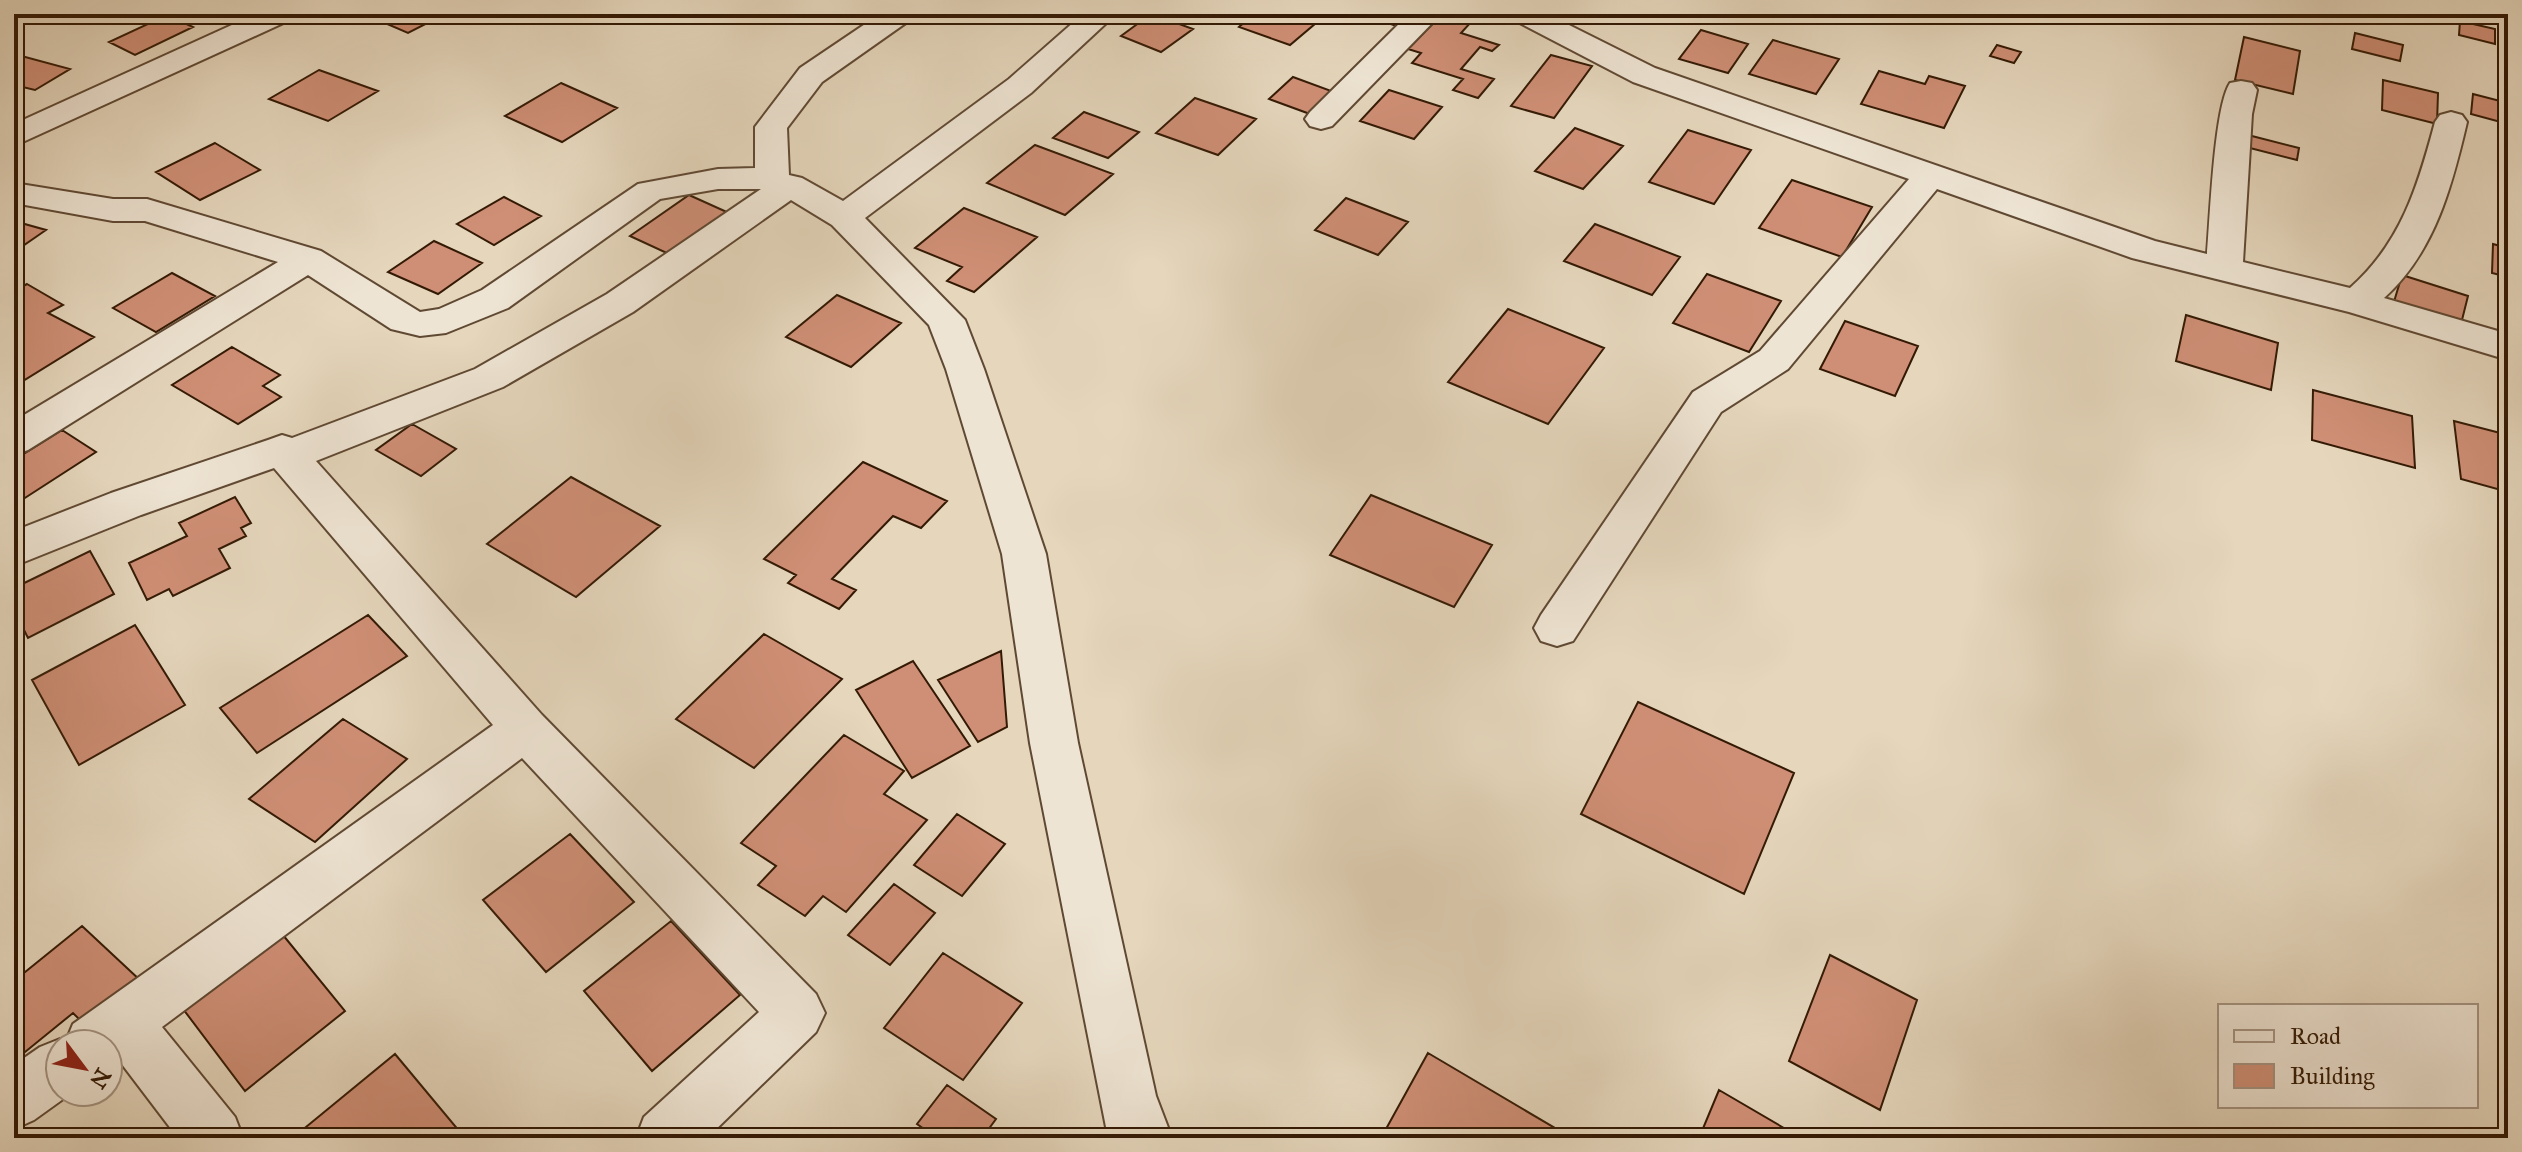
<svg xmlns="http://www.w3.org/2000/svg" width="2522" height="1152" font-family="'IM FELL Great Primer',serif">
<style>
.building{fill:#cf8f76;stroke:#341a05;stroke-width:2}
.lines{fill:none;stroke-linecap:round;stroke-linejoin:round}
.minor-casing{stroke:#604933;stroke-width:4}
.minor{fill:#eee4d3;fill-rule:evenodd}
</style>
<rect width="100%" height="100%" fill="#e5d6bc"/>
<filter id="stains"><feTurbulence type="fractalNoise" baseFrequency=".0025" numOctaves="4"/><feColorMatrix values="0 0 0 0 .2 0 0 0 0 .09 0 0 0 0 .02 0 0 0 .5 -.17"/></filter>
<radialGradient id="worn" r=".72"><stop offset=".6" stop-color="#630" stop-opacity="0"/><stop offset="1" stop-color="#630" stop-opacity=".3"/></radialGradient>
<path class="building" d="M 209,14 L 244,14 L 220,23 Z
M 364,14 L 445,14 L 408,33 Z
M 1151,14 L 1152,14 L 1193,29 L 1161,52 L 1121,36 Z
M 1254,14 L 1291,14 L 1316,23 L 1290,45 L 1239,27 Z
M 1361,14 L 1415,14 L 1400,27 Z
M 1442,14 L 1473,20 L 1461,33 L 1499,45 L 1492,51 L 1480,47 L 1461,69 L 1494,79 L 1478,98 L 1453,90 L 1463,79 L 1412,63 L 1421,53 L 1408,49 Z
M 167,15 L 193,27 L 135,55 L 109,42 Z
M 2460,21 L 2495,29 L 2495,44 L 2459,35 Z
M 1701,30 L 1748,44 L 1728,73 L 1679,59 Z
M 2355,33 L 2403,45 L 2400,61 L 2352,49 Z
M 2244,37 L 2300,51 L 2293,94 L 2235,80 Z
M 1773,40 L 1839,59 L 1816,94 L 1749,74 Z
M 1997,45 L 2021,52 L 2014,63 L 1990,56 Z
M 14,54 L 70,69 L 35,90 L 14,85 Z
M 1551,55 L 1592,66 L 1554,118 L 1511,106 Z
M 319,70 L 378,91 L 328,121 L 269,99 Z
M 1879,71 L 1925,84 L 1929,76 L 1965,86 L 1944,128 L 1861,104 Z
M 1293,77 L 1334,92 L 1310,114 L 1269,99 Z
M 2383,80 L 2438,93 L 2437,124 L 2382,110 Z
M 561,83 L 617,108 L 562,142 L 505,116 Z
M 1389,90 L 1442,107 L 1414,139 L 1360,121 Z
M 2473,94 L 2508,103 L 2508,124 L 2471,114 Z
M 1195,98 L 1256,119 L 1218,155 L 1156,133 Z
M 1084,112 L 1139,132 L 1108,158 L 1053,138 Z
M 1575,128 L 1623,146 L 1583,189 L 1535,171 Z
M 1688,130 L 1751,150 L 1714,204 L 1649,182 Z
M 2248,135 L 2299,148 L 2297,160 L 2246,147 Z
M 215,143 L 260,170 L 200,200 L 156,172 Z
M 1035,145 L 1113,174 L 1065,215 L 987,183 Z
M 1792,180 L 1872,207 L 1842,257 L 1759,228 Z
M 689,195 L 729,213 L 671,255 L 630,236 Z
M 504,197 L 541,216 L 494,245 L 457,224 Z
M 1346,198 L 1408,222 L 1378,255 L 1315,230 Z
M 964,208 L 1037,237 L 974,292 L 947,281 L 962,267 L 915,248 Z
M 14,221 L 46,230 L 14,252 Z
M 1595,224 L 1680,257 L 1652,295 L 1564,261 Z
M 434,241 L 482,263 L 438,294 L 388,272 Z
M 2493,244 L 2508,248 L 2508,277 L 2492,273 Z
M 172,273 L 215,296 L 156,332 L 113,308 Z
M 1707,274 L 1781,301 L 1749,352 L 1673,323 Z
M 2402,275 L 2468,296 L 2460,328 L 2393,305 Z
M 27,284 L 63,305 L 48,313 L 94,337 L 18,384 L 14,382 L 14,291 Z
M 837,295 L 901,323 L 851,367 L 786,337 Z
M 1508,309 L 1604,348 L 1548,424 L 1448,382 Z
M 2186,315 L 2278,343 L 2271,390 L 2176,361 Z
M 1845,321 L 1918,346 L 1895,396 L 1820,369 Z
M 232,347 L 280,375 L 263,386 L 281,397 L 238,424 L 172,385 Z
M 2313,390 L 2412,416 L 2415,468 L 2312,440 Z
M 2454,421 L 2508,435 L 2508,492 L 2461,479 Z
M 412,424 L 456,449 L 421,476 L 376,450 Z
M 62,430 L 96,452 L 14,505 L 14,460 Z
M 863,462 L 947,501 L 921,528 L 893,516 L 832,579 L 856,590 L 839,609 L 788,583 L 796,575 L 764,559 Z
M 571,477 L 660,526 L 576,597 L 487,544 Z
M 1371,495 L 1492,545 L 1454,607 L 1330,555 Z
M 235,497 L 251,523 L 241,528 L 246,536 L 219,549 L 230,568 L 173,596 L 169,589 L 147,600 L 129,563 L 187,536 L 179,523 Z
M 90,551 L 114,594 L 28,638 L 14,610 L 14,588 Z
M 368,615 L 407,656 L 257,753 L 220,708 Z
M 135,625 L 185,705 L 79,765 L 32,680 Z
M 764,634 L 842,679 L 754,768 L 676,719 Z
M 1001,651 L 1007,727 L 978,742 L 938,680 Z
M 913,661 L 970,746 L 912,778 L 856,690 Z
M 1638,702 L 1794,773 L 1744,894 L 1581,814 Z
M 343,719 L 407,759 L 315,842 L 249,799 Z
M 844,735 L 904,771 L 884,794 L 927,820 L 846,912 L 823,896 L 805,916 L 758,885 L 776,866 L 741,843 Z
M 957,814 L 1005,844 L 962,896 L 914,865 Z
M 570,834 L 634,902 L 546,972 L 483,900 Z
M 894,884 L 935,913 L 890,965 L 848,935 Z
M 671,921 L 740,995 L 652,1071 L 584,991 Z
M 274,924 L 345,1011 L 245,1091 L 174,997 Z
M 82,926 L 142,982 L 87,1027 L 73,1013 L 14,1061 L 14,981 Z
M 943,953 L 1022,1003 L 963,1080 L 884,1028 Z
M 1830,955 L 1917,1000 L 1880,1110 L 1789,1061 Z
M 1428,1053 L 1565,1134 L 1563,1138 L 1381,1138 Z
M 395,1054 L 465,1138 L 297,1138 L 295,1136 Z
M 947,1085 L 996,1119 L 982,1138 L 937,1138 L 917,1124 Z
M 1719,1090 L 1801,1138 L 1699,1138 Z"/>
<g class="lines">
<defs>
<path id="minor" d="M 256,14 L 295,14 L 290,20 L 14,146 L 14,124 Z
M 880,14 L 915,14 L 910,20 L 822,82 L 787,128 L 789,175 L 802,178 L 843,201 L 1009,79 L 1083,14 L 1116,14 L 1031,93 L 865,218 L 965,320 L 984,369 L 1046,554 L 1078,743 L 1156,1096 L 1172,1138 L 1109,1138 L 1107,1132 L 1030,743 L 1002,554 L 946,369 L 929,325 L 832,225 L 791,200 L 633,312 L 503,387 L 316,461 L 542,715 L 816,994 L 825,1013 L 816,1032 L 707,1138 L 636,1138 L 644,1117 L 759,1012 L 522,758 L 162,1027 L 235,1117 L 243,1138 L 178,1138 L 118,1059 L 108,1065 L 108,1044 L 60,1044 L 60,1092 L 73,1092 L 34,1120 L 14,1129 L 14,1065 L 40,1047 L 60,1039 L 66,1041 L 73,1024 L 493,725 L 274,468 L 141,515 L 14,566 L 14,531 L 111,493 L 268,440 L 282,435 L 292,438 L 475,369 L 607,294 L 761,189 L 718,189 L 660,199 L 508,308 L 446,333 L 420,336 L 391,329 L 308,275 L 28,450 L 14,455 L 14,421 L 278,262 L 145,221 L 113,221 L 14,203 L 14,183 L 113,199 L 147,199 L 321,251 L 420,312 L 439,309 L 482,290 L 638,184 L 718,169 L 755,168 L 755,127 L 800,68 Z
M 1409,14 L 1441,14 L 1332,126 L 1321,129 L 1310,126 L 1305,119 L 1310,112 Z
M 1509,14 L 1547,14 L 1655,68 L 2155,241 L 2207,254 C 2210,220 2214,107 2230,83 L 2241,81 L 2252,83 L 2257,90 L 2252,114 L 2243,262 L 2350,288 C 2401,243 2418,186 2435,122 L 2440,115 L 2451,112 L 2462,115 L 2467,122 C 2452,186 2435,252 2384,298 L 2508,334 L 2508,360 L 2349,312 L 2132,258 L 1937,189 L 1788,369 L 1721,412 L 1573,641 L 1557,646 L 1541,641 L 1534,628 L 1541,615 L 1693,392 L 1760,351 L 1909,179 L 1633,82 L 1514,20 Z"/>
</defs>
<use href="#minor" class="minor-casing"/>
<use href="#minor" class="minor"/>
</g>
<rect width="2522" height="1152" fill="none" stroke="#e5d6bc" stroke-width="48"/>
<rect x="16" y="16" width="2490" height="1120" fill="none" stroke="#341a05" stroke-width="4"/>
<rect x="24" y="24" width="2474" height="1104" fill="none" stroke="#341a05" stroke-width="2"/>
<rect x="2218" y="1004" width="260" height="104" fill="#eee4d3" stroke="#a49381" stroke-width="2"/>
<rect x="2234" y="1030" width="40" height="12" fill="#eee4d3" stroke="#a49381" stroke-width="2"/>
<text x="2290" y="1044" font-size="24" fill="#341a05">Road</text>
<rect x="2234" y="1064" width="40" height="24" fill="#cf8f76" stroke="#a49381" stroke-width="2"/>
<text x="2290" y="1084" font-size="24" fill="#341a05">Building</text>
<g transform="translate(84 1068) rotate(122)"><circle r="38" fill="#eee4d3" stroke="#a49381" stroke-width="2"/>
<path d="M0-6L14 30L0 20L-14 30Z" fill="#8f2418"/>
<text y="-12" font-size="22" font-weight="bold" text-anchor="middle" fill="#341a05">N</text>
</g>
<rect width="100%" height="100%" filter="url(#stains)"/>
<rect width="100%" height="100%" fill="url(#worn)"/>
</svg>
